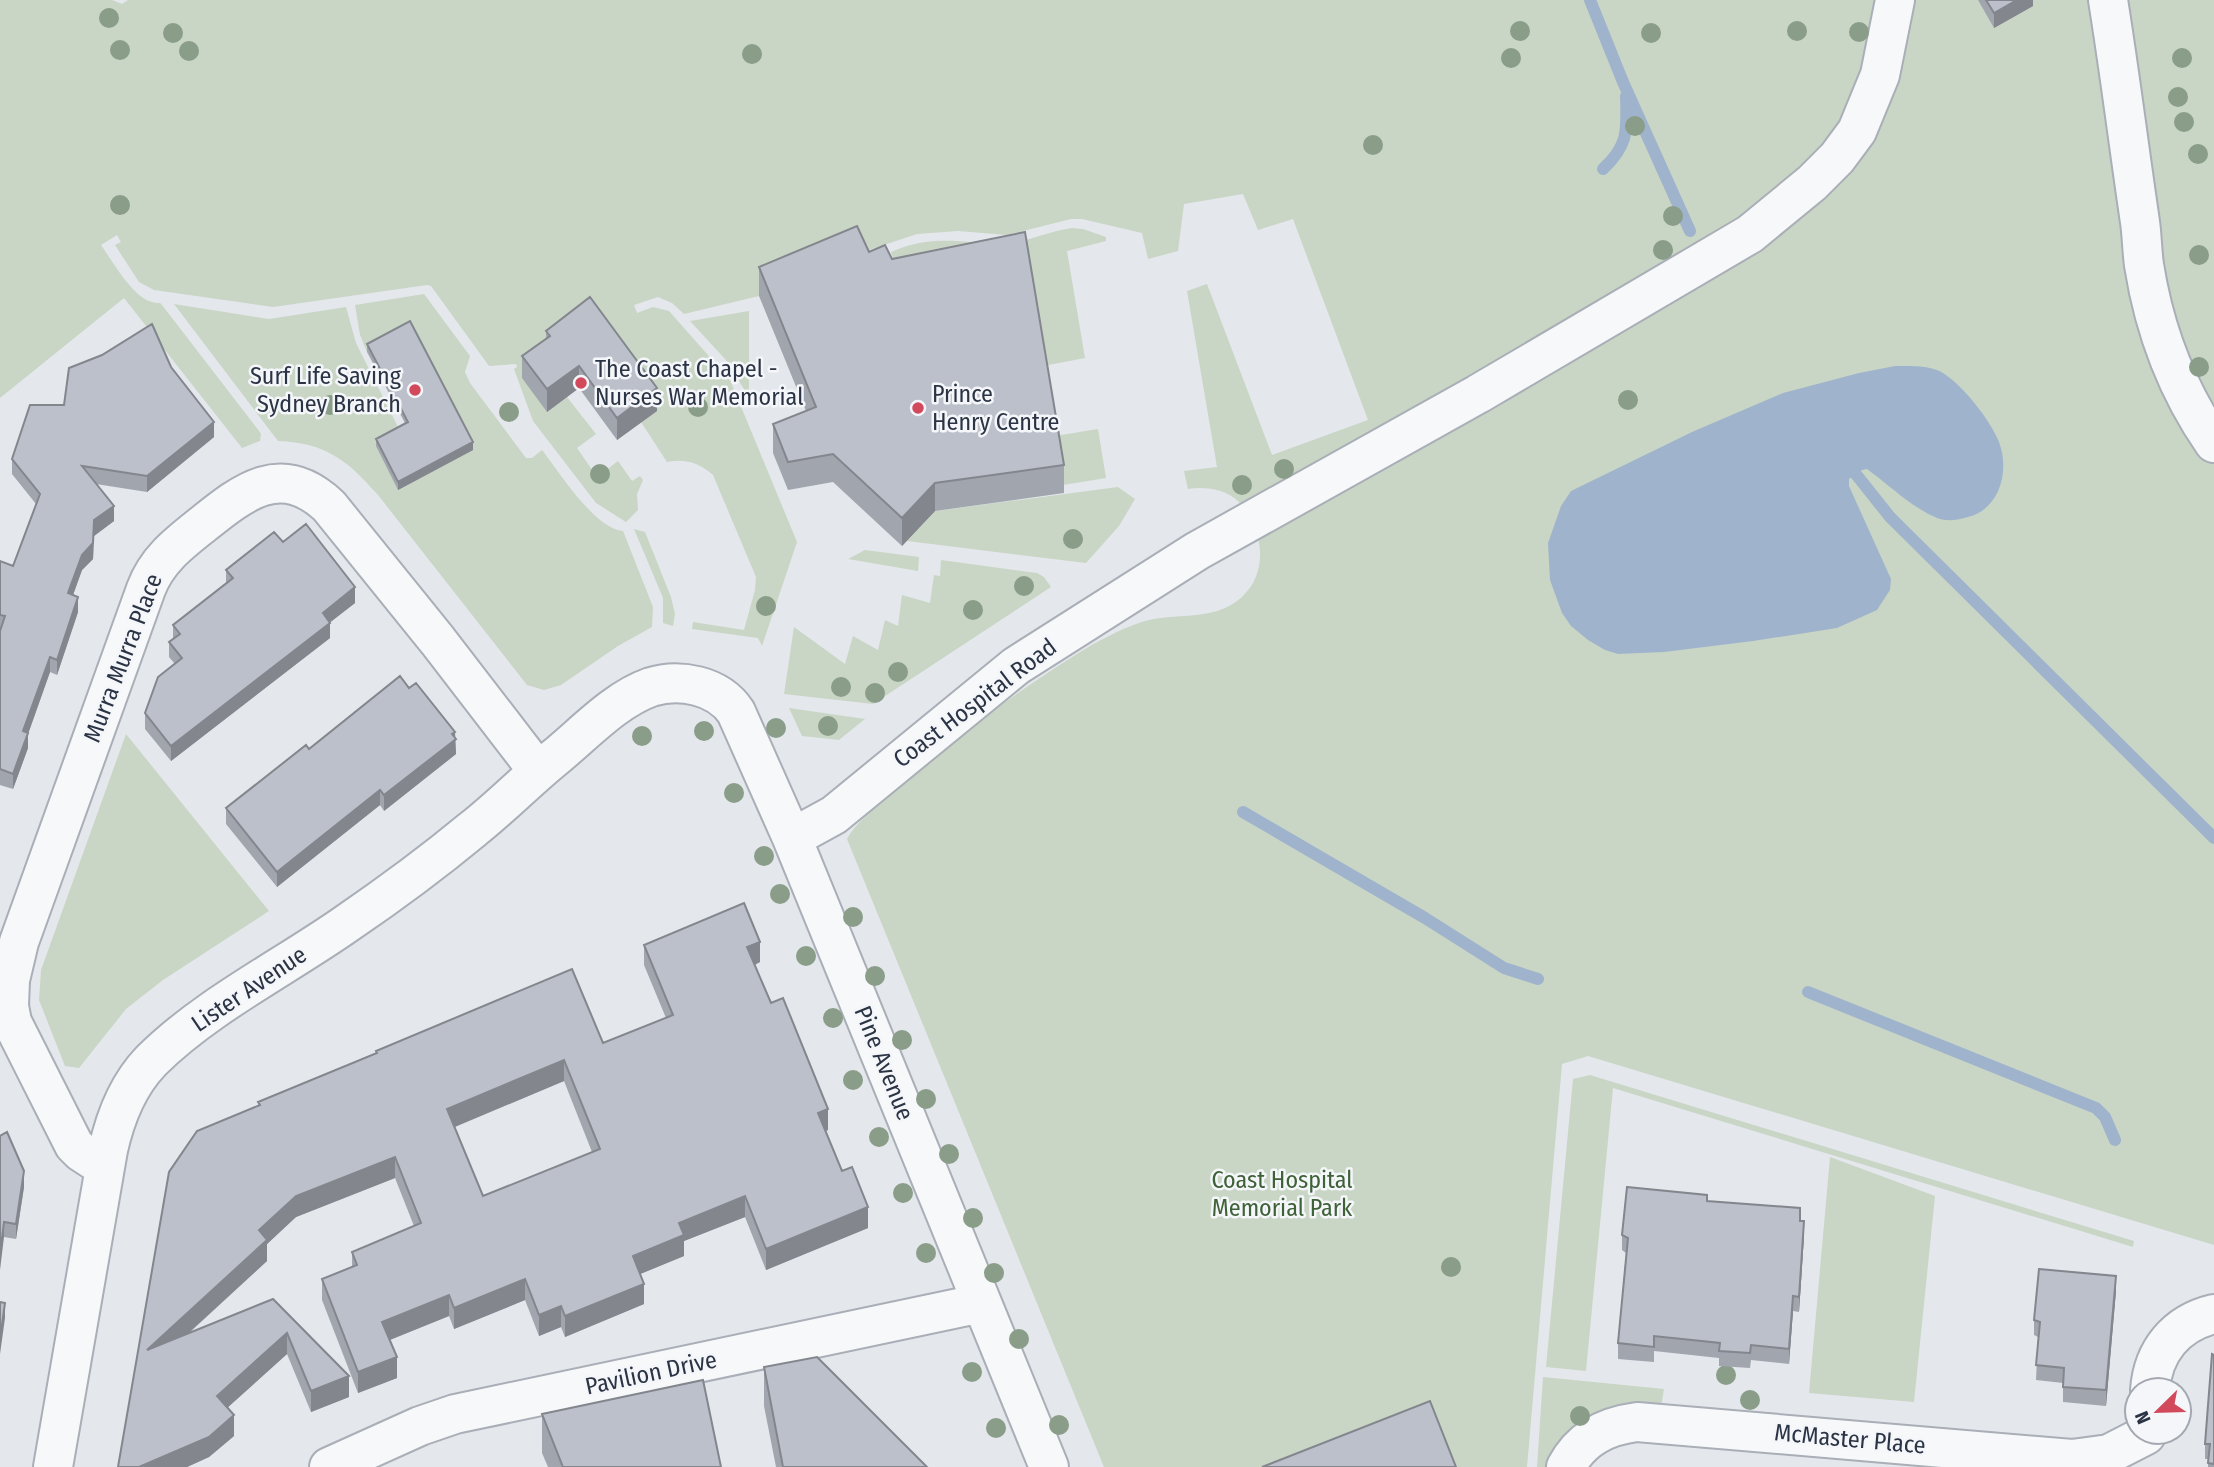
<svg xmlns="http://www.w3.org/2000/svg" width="2214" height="1467" font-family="'Fira Sans Condensed',sans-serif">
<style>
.green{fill:#c9d6c5}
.water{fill:#9fb4cc}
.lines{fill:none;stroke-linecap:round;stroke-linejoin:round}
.stream{stroke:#9fb4cc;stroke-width:12}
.minor-casing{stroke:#a9aeb7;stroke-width:42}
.minor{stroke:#f7f8fa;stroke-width:38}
.tree{fill:#899d89}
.wall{fill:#a1a5ae;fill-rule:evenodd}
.shaded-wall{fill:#83868d}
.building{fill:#bbc0ca;stroke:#83868d;stroke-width:2;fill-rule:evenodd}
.poi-dot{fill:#d1495b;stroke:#f4f6f9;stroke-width:2.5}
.labels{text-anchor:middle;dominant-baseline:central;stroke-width:5;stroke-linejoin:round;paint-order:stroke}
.poi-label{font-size:24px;fill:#2b3445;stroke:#f4f6f9;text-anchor:start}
.street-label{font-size:24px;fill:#2b3445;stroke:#f4f6f9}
.park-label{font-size:24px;fill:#3f6138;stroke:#f4f6f9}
</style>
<rect width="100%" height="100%" fill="#e4e7ec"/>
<path class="green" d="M 0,0 L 112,0 L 122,4 L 128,0 L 2214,0 L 2214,1245 L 1588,1056 L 1562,1064 L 1527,1467 L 1104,1467 L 847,839 C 856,822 874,809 888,797 C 936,752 989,712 1043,676 C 1073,656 1103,636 1136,624 C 1171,610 1213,624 1242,597 C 1270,571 1263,527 1238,501 C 1226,489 1204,486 1188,489 L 1184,471 L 1217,467 L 1187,291 L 1207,284 L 1272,455 L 1368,420 L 1293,219 L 1258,230 L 1243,194 L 1184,204 L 1178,251 L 1148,259 L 1142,233 L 1082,219 L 1071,219 L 1007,235 L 958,231 L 917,234 L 857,254 L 759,296 L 684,314 L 672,303 L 658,297 L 634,305 L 637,313 L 653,307 L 669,311 L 730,380 L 797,542 L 762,646 L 758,638 L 692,629 L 693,622 L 744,630 L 755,590 L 756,577 L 713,475 C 700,463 685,458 667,462 L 641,422 L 657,410 L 590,320 L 567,397 L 596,434 L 577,448 L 597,477 L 618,461 L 632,481 L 640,476 L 643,480 L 637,494 L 638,510 L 626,522 L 596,503 L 533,421 L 514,369 L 517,367 L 516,364 L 489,366 L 431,286 L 427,285 L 273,307 L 154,290 L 139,282 L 115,245 L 121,242 L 117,235 L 101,245 C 114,263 136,305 160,303 L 162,305 L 259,431 L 261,434 L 260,441 L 242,448 L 124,298 L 0,398 Z
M 1072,228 L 1083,229 L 1106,237 L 1106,241 L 1067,251 L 1085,358 L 1043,366 L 905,294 L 891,252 C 934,233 960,244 1003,243 C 1027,243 1048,231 1072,228 Z
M 424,294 L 470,356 L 465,372 L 470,383 L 526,458 L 532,458 L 542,450 C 560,473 594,528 623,531 L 653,607 L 652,627 L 618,646 L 561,685 L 544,690 L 527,685 L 378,495 C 347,460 326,443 278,441 L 174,304 L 269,319 L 346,307 L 356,343 L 401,433 L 473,450 L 367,352 L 360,335 L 355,305 Z
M 749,311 L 749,397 L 725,359 L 690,321 Z
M 1098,429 L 1106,478 L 1063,485 L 1055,436 Z
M 1118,487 L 1135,499 L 1119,526 L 1086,563 L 907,541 L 935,511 Z
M 634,529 L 645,532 L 671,597 L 675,614 L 673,626 L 663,623 L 663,598 Z
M 865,550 L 919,557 L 918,571 L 848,559 Z
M 941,560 L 1037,573 L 1044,577 L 1051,587 L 873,704 L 784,694 L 794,627 L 845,664 L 853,636 L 878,650 L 885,620 L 898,626 L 902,595 L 930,603 L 934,575 L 940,576 Z
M 789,708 L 865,719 L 839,740 L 802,736 Z
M 126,734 L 269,911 L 163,980 L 126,1009 L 79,1068 L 65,1066 L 39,1000 L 41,970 Z
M 1590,1075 L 2134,1241 L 2133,1247 L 1613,1088 L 1586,1371 L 1546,1367 L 1573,1079 Z
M 1830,1157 L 1935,1196 L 1914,1402 L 1809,1393 Z
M 1543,1377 L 1664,1389 L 1661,1407 L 1551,1467 L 1537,1467 Z"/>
<path class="water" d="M 1895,366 C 1909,366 1924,365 1937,370 C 1959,379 1991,421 1999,442 C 2010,471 2000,509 1968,517 C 1958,520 1947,522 1937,518 C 1911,507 1889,485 1867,469 L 1862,470 L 1849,479 L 1849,486 L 1891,579 L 1890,590 L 1877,610 L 1837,628 L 1753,641 L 1664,652 L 1618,654 L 1605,650 L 1588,640 L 1571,626 L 1562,613 L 1550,580 L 1548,543 L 1561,506 L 1571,491 L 1692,432 L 1783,393 L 1859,373 Z"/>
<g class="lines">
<path class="stream" d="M 1590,0 L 1623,82 L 1690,231
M 1603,169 C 1629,145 1627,130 1626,96
M 1847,463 L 1890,517 L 2214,838
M 1243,812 L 1425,918 L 1504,968 L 1538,979
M 1808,992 L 2096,1108 L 2105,1117 L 2115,1140"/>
<defs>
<path id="minor" d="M 2108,0 C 2120,74 2129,148 2140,222 C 2142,236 2142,251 2144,265 C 2154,328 2177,390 2214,443
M 792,838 L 834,815 L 1016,666 L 1197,551 L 1478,394 L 1750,234 L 1812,183 L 1837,158 L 1857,131 L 1880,75 L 1895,0
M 104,1167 L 81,1152 L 74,1145 L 12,1022 L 9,1006 L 10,980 L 19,942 L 146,589 C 157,560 178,544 202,525 C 243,492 281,461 329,506 L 438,641 L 538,771
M 2150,1390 C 2153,1351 2176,1323 2214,1314
M 53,1467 L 108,1150 C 115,1118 128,1085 151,1061 C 205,1007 283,968 346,924 C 390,894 432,863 473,829 C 501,807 525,782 553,759 C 583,735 614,700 651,687 C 679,678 718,685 736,712 L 792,838 L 1049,1467
M 329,1467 L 420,1426 L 455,1414 L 982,1303
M 1566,1467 C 1581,1438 1606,1426 1637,1422 L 2072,1459 L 2109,1454 L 2146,1435"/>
</defs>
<use href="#minor" class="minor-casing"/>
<use href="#minor" class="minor"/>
</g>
<g class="tree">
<circle cx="109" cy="18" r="10"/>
<circle cx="1520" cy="31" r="10"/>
<circle cx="1797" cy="31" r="10"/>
<circle cx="1859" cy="32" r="10"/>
<circle cx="173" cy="33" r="10"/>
<circle cx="1651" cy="33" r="10"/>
<circle cx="120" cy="50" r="10"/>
<circle cx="189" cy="51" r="10"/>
<circle cx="752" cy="54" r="10"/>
<circle cx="1511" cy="58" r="10"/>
<circle cx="2182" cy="58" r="10"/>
<circle cx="2178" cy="97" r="10"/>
<circle cx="2184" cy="122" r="10"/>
<circle cx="1635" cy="126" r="10"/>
<circle cx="1373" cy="145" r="10"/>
<circle cx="2198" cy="154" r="10"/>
<circle cx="120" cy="205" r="10"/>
<circle cx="1673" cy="216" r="10"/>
<circle cx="1663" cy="250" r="10"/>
<circle cx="2199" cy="255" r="10"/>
<circle cx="2199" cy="367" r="10"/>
<circle cx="1628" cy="400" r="10"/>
<circle cx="330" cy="405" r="10"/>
<circle cx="698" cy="407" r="10"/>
<circle cx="509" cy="412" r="10"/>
<circle cx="1284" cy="469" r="10"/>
<circle cx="600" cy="474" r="10"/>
<circle cx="1242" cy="485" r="10"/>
<circle cx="1073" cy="539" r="10"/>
<circle cx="1024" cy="586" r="10"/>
<circle cx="766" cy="606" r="10"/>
<circle cx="973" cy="610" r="10"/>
<circle cx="898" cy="672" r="10"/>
<circle cx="841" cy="687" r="10"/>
<circle cx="875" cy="693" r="10"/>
<circle cx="828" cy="726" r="10"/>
<circle cx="776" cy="728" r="10"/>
<circle cx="704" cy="731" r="10"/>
<circle cx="642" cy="736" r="10"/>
<circle cx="734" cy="793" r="10"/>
<circle cx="764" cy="856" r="10"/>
<circle cx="780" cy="894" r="10"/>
<circle cx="853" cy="917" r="10"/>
<circle cx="806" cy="956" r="10"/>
<circle cx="875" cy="976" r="10"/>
<circle cx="833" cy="1018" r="10"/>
<circle cx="902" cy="1040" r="10"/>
<circle cx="853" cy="1080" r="10"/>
<circle cx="926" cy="1099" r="10"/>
<circle cx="879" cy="1137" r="10"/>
<circle cx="949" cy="1154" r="10"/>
<circle cx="903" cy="1193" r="10"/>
<circle cx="973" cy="1218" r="10"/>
<circle cx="926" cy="1253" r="10"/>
<circle cx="1451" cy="1267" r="10"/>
<circle cx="994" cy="1273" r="10"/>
<circle cx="1019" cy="1339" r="10"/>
<circle cx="972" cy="1372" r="10"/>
<circle cx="1726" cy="1375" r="10"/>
<circle cx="1750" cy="1400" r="10"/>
<circle cx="1580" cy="1416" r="10"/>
<circle cx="1059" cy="1425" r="10"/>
<circle cx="996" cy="1428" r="10"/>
</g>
<path class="wall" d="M 1978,0 L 2033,0 L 2033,6 L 1994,28 Z
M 869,252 L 892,259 L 1064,465 L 1064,493 L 935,511 L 902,546 L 833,482 L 788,490 L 773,453 L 773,424 L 806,411 L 759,296 L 759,267 Z
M 546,331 L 657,411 L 617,440 L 579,388 L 547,412 L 522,378 L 522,356 L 546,338 Z
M 367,344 L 473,450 L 398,490 L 376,446 L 376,439 L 405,423 L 367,352 Z
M 64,405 L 214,437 L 147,492 L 96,484 L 114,521 L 94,536 L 93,559 L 82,570 L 73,595 L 78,612 L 57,675 L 50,672 L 28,734 L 28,748 L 13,789 L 0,785 L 0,561 L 13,566 L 36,504 L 12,474 L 12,459 Z
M 283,542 L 355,603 L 330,622 L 330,638 L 171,761 L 145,729 L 145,713 L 175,664 L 169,657 L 169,642 L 173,639 L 173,625 L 226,583 L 226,570 Z
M 409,688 L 455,738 L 456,754 L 384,811 L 380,805 L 277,887 L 226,824 L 226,808 Z
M 644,945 L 760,962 L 755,965 L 828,1130 L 825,1131 L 842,1171 L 868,1228 L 766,1270 L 745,1217 L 684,1241 L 684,1256 L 640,1274 L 644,1304 L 565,1337 L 561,1327 L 539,1336 L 525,1300 L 454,1329 L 449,1316 L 390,1340 L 397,1378 L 358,1393 L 322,1300 L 322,1279 L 352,1267 L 352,1252 L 414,1226 L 395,1178 L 296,1217 L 267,1244 L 267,1261 L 188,1334 L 273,1299 L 349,1397 L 311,1412 L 287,1354 L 227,1408 L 234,1436 L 209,1457 L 187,1467 L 118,1467 L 258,1106 L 258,1102 L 376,1053 L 376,1051 L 603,1043 L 666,1018 L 644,965 ZM 564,1081 L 592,1152 L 483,1196 L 455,1127 Z
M 0,1136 L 24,1187 L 16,1239 L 4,1237 Z
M 1707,1201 L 1800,1221 L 1804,1236 L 1799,1312 L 1793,1311 L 1789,1364 L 1751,1360 L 1750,1368 L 1719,1366 L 1719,1358 L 1654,1351 L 1654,1362 L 1618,1359 L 1618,1343 L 1626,1253 L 1622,1250 L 1622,1235 Z
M 2116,1291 L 2106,1406 L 2063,1402 L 2063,1383 L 2036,1380 L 2038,1337 L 2034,1335 L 2034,1320 Z
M 2214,1355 L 2214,1467 L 2208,1467 L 2208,1459 L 2205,1459 L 2205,1444 Z
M 764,1367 L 927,1467 L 776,1467 L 764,1406 Z
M 542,1414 L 721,1467 L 548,1467 L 542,1453 Z"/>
<path class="shaded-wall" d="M 2017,0 L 2033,0 L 2033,6 L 1994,28 L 1994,13 Z
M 579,366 L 579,388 L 547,412 L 547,389 Z
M 657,388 L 657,411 L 617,440 L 617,418 Z
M 214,422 L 214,437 L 147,492 L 147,476 Z
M 473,442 L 473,450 L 398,490 L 398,482 Z
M 935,483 L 935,511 L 902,546 L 902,518 Z
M 114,506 L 114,521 L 94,536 L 93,559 L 82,570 L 68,609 L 68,593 L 94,520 Z
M 355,587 L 355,603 L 323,628 L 323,613 Z
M 78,597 L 78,612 L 57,675 L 57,660 Z
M 330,623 L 330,638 L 171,761 L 171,746 Z
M 50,657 L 50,672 L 28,734 L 28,748 L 13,789 L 13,774 L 23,731 Z
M 455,732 L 456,754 L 384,811 L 384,795 Z
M 380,790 L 380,805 L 277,887 L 277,872 Z
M 760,942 L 760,962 L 747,968 L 747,947 Z
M 564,1060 L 564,1081 L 447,1130 L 447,1109 Z
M 828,1109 L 828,1130 L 818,1134 L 818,1113 Z
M 395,1157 L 395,1178 L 296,1217 L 267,1244 L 267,1261 L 147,1371 L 147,1350 L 259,1230 L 296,1196 Z
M 24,1171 L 24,1187 L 16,1239 L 16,1224 Z
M 745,1196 L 745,1217 L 684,1241 L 684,1256 L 633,1277 L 633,1256 L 679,1223 Z
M 868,1207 L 868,1228 L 766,1270 L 766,1249 Z
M 1804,1221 L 1804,1236 L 1799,1312 L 1799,1297 Z
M 4,1222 L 4,1237 L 0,1270 L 0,1254 Z
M 2116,1276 L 2116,1291 L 2106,1406 L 2106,1390 Z
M 525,1279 L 525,1300 L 454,1329 L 454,1308 Z
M 644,1284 L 644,1304 L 565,1337 L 565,1316 Z
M 449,1295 L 449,1316 L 382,1343 L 382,1322 Z
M 1793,1296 L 1793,1311 L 1789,1364 L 1789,1349 Z
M 5,1303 L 5,1318 L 0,1354 L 0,1339 Z
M 561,1306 L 561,1327 L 539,1336 L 539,1315 Z
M 287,1333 L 287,1354 L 217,1417 L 217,1396 Z
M 397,1357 L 397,1378 L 358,1393 L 358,1372 Z
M 349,1376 L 349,1397 L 311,1412 L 311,1391 Z
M 234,1415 L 234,1436 L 209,1457 L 187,1467 L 139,1467 Z"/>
<path class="building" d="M 1986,0 L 2017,0 L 1994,13 Z
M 857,226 L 869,252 L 885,245 L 892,259 L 1025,232 L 1064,465 L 935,483 L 902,518 L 833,454 L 788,462 L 773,424 L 816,407 L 759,267 Z
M 590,297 L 657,388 L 617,418 L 579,366 L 547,389 L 522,356 L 550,336 L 546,331 Z
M 410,321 L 473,442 L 398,482 L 376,439 L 408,422 L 367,344 Z
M 152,324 L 171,367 L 214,422 L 147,476 L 82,466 L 114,506 L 94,520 L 93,543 L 82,555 L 68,593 L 78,597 L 57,660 L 50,657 L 23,731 L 28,733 L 13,774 L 0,769 L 0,631 L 5,616 L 0,615 L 0,561 L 13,566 L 40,494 L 12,459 L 30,405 L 64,405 L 69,368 L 102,355 Z
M 306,524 L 355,587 L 323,613 L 330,623 L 171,746 L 145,713 L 158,677 L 182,658 L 169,642 L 180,634 L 173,625 L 233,578 L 226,570 L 274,532 L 283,542 Z
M 400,676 L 409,688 L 416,683 L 455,732 L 452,734 L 456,739 L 384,795 L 380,790 L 277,872 L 226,808 L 306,745 L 309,749 Z
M 744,903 L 760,942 L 747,947 L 771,1003 L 783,998 L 828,1109 L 818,1113 L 842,1171 L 852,1167 L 868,1207 L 766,1249 L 745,1196 L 679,1223 L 684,1235 L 633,1256 L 644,1284 L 565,1316 L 561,1306 L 539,1315 L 525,1279 L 454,1308 L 449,1295 L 382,1322 L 397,1357 L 358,1372 L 322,1279 L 357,1265 L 352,1252 L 421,1223 L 395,1157 L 296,1196 L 259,1230 L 267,1240 L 147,1350 L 273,1299 L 349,1376 L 311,1391 L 287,1333 L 217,1396 L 234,1415 L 209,1437 L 139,1467 L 118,1467 L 169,1172 L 197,1131 L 260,1105 L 258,1102 L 377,1053 L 376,1051 L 572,969 L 603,1043 L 673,1015 L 644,945 ZM 564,1060 L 600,1149 L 483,1196 L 447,1109 Z
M 7,1132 L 24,1171 L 16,1224 L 4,1222 L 0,1254 L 0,1136 Z
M 1627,1187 L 1707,1195 L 1707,1201 L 1800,1208 L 1800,1221 L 1804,1221 L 1799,1297 L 1793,1296 L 1789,1349 L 1751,1345 L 1750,1353 L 1719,1351 L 1720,1343 L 1654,1336 L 1654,1347 L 1618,1343 L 1628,1238 L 1622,1235 Z
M 2039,1269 L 2116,1276 L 2106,1390 L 2063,1387 L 2064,1368 L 2036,1365 L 2040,1322 L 2034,1320 Z
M 0,1302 L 5,1303 L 0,1339 Z
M 2212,1354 L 2214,1355 L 2214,1464 L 2208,1463 L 2210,1444 L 2205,1444 Z
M 817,1357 L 927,1467 L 783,1467 L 764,1367 Z
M 703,1380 L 721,1467 L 563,1467 L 542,1414 Z
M 1430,1401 L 1456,1467 L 1262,1467 Z"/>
<g class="poi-dot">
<circle cx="581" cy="383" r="7"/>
<circle cx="415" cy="390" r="7"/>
<circle cx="918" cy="408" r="7"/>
</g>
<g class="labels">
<g class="poi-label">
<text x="595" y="369">The Coast Chapel -<tspan x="595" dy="28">Nurses War Memorial</tspan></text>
<text x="401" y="376" text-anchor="end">Surf Life Saving<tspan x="401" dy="28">Sydney Branch</tspan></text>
<text x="932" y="394">Prince<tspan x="932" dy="28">Henry Centre</tspan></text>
</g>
<g class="street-label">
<text transform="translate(123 658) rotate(-69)">Murra Murra Place</text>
<text transform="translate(975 703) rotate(-37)">Coast Hospital Road</text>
<text transform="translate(249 989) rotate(-34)">Lister Avenue</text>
<text transform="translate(884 1063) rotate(68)">Pine Avenue</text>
<text transform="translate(651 1373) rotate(-12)">Pavilion Drive</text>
<text transform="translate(1850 1439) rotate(5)">McMaster Place</text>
</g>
<g class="park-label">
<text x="1282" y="1180">Coast Hospital<tspan x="1282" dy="28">Memorial Park</tspan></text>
</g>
</g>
<g transform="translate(2158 1411) rotate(247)"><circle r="33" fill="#f4f6f9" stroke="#a4a8b1" stroke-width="2"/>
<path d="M0-5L12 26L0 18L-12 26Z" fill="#d1495b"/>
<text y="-10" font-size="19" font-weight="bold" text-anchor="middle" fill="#2b3445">N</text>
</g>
</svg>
